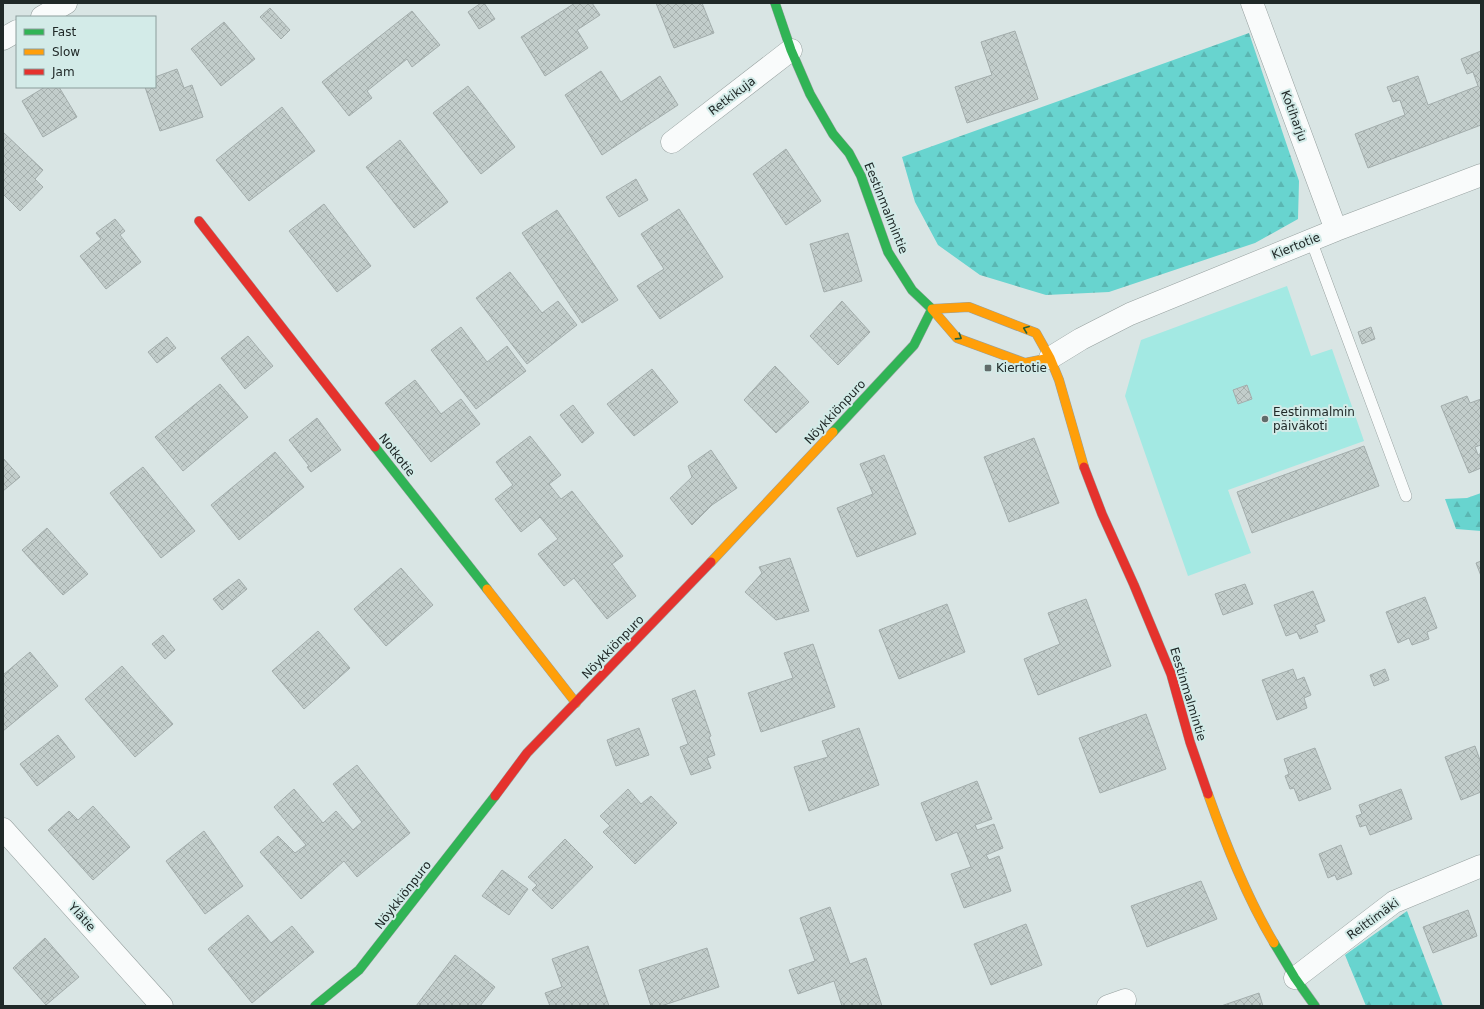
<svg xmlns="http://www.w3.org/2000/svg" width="1484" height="1009" font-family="'DejaVu Sans',sans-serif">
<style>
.forest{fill:url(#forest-firs)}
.park{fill:#a3e9e3}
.building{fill:url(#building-cross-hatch);stroke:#a3adac}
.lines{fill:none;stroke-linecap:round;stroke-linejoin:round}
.lane-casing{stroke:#96a09f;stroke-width:12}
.street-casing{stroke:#96a09f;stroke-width:23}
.fast-casing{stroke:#96a09f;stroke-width:10}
.slow-casing{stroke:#96a09f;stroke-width:10}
.jam-casing{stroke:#96a09f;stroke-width:10}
.lane{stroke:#f9fbfb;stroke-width:11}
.street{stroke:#f9fbfb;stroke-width:22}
.fast{stroke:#30b455;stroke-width:9}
.slow{stroke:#ff9f0a;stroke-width:9}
.jam{stroke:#e5322d;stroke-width:9}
.oneway{stroke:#26613a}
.poi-dot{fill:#616b6a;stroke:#d3ebe8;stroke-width:1.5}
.labels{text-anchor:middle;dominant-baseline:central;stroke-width:4;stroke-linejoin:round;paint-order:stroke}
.street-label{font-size:12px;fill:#202928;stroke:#d3ebe8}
.poi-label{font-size:12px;fill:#202928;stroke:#d3ebe8;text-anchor:start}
</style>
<defs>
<pattern id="forest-firs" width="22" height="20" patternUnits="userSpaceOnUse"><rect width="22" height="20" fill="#68d4cf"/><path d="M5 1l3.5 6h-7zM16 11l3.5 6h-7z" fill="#5ab6b2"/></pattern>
<pattern id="building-cross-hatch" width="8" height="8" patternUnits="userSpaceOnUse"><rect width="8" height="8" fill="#c2cdcb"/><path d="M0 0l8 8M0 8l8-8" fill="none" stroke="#a6b0ae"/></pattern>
</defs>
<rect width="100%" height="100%" fill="#d9e5e4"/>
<path class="forest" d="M 1249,33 L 1299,181 L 1298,219 L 1255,243 L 1109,292 L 1046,295 L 980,275 L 938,245 L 915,202 L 902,157 Z
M 1481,493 L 1481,531 L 1456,529 L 1445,499 L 1467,498 Z
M 1407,911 L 1443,1006 L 1366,1006 L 1345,955 Z"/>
<path class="park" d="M 1287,286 L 1311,356 L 1332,349 L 1364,441 L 1228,490 L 1251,553 L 1188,576 L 1125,396 L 1141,340 Z"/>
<path class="building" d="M 481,3 L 484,3 L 495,19 L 479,29 L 468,12 Z
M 575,3 L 592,3 L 600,15 L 577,30 L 588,48 L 545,76 L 521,37 Z
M 656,3 L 702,3 L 714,33 L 674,48 Z
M 270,8 L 290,30 L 281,39 L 260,17 Z
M 412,11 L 440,45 L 412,67 L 407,59 L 367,91 L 372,98 L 349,116 L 322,82 Z
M 224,22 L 255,59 L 221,86 L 191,49 Z
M 1015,31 L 1038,99 L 967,123 L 955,87 L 992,75 L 981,42 Z
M 1481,51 L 1481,125 L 1368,168 L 1355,134 L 1405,115 L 1400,100 L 1393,102 L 1387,87 L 1418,76 L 1428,105 L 1478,86 L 1473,72 L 1467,74 L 1461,59 Z
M 177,69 L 184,88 L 192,85 L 203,117 L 160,131 L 145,87 L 155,87 L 155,77 Z
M 601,71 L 621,102 L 660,76 L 678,105 L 602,155 L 565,95 Z
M 468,86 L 515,147 L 481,174 L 433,113 Z
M 45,87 L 59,87 L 77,117 L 43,137 L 22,101 Z
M 282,107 L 315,151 L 249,201 L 216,160 Z
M 3,132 L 43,170 L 35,179 L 43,187 L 20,211 L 3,194 Z
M 400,140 L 448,202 L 414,228 L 366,167 Z
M 786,149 L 821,201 L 786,225 L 753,174 Z
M 636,179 L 648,200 L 619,217 L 606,197 Z
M 324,204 L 371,266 L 337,292 L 289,231 Z
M 679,209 L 723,277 L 660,319 L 637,286 L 664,269 L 641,234 Z
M 557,210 L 618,300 L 582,323 L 522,233 Z
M 115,219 L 125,231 L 120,235 L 141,262 L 106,289 L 80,256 L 101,239 L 96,233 Z
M 848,233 L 862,281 L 824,292 L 810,244 Z
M 510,272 L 542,313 L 558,301 L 577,325 L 527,364 L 476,298 Z
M 842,301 L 870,332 L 838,365 L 810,336 Z
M 461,327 L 487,362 L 507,346 L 526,371 L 476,409 L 431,350 Z
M 1371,327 L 1375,339 L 1362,344 L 1358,332 Z
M 248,336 L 273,366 L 245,389 L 221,358 Z
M 167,337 L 176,348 L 157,363 L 148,352 Z
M 775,366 L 809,402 L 776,433 L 744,400 Z
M 652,369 L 678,402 L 634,436 L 607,404 Z
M 415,380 L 441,414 L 461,399 L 480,424 L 431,462 L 385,403 Z
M 220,384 L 248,417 L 183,471 L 155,437 Z
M 1247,385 L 1252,399 L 1238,404 L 1233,390 Z
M 1467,396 L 1470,403 L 1481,399 L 1481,445 L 1475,447 L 1478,455 L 1481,453 L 1481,468 L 1469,473 L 1441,406 Z
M 573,405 L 594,433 L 582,443 L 560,415 Z
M 317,418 L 341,450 L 311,472 L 307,467 L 309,466 L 289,440 Z
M 530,436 L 561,475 L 549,484 L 561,499 L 572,491 L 623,556 L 612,564 L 636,596 L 607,619 L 574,578 L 564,586 L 538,554 L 558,539 L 540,517 L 521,532 L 495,499 L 513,485 L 496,462 Z
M 1034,438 L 1059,503 L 1009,522 L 984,457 Z
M 1364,446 L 1379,486 L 1252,533 L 1237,492 Z
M 711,450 L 737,488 L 712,505 L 692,525 L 670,498 L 692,477 L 688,466 Z
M 275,452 L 304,487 L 239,540 L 211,505 Z
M 884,455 L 916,534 L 857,557 L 837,508 L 873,494 L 860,464 Z
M 3,458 L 20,477 L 3,491 Z
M 143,467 L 195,531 L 161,558 L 110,493 Z
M 47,528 L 88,574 L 63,595 L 22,550 Z
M 790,558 L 809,611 L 776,620 L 745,592 L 762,573 L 759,567 Z
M 1481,561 L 1481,576 L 1476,563 Z
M 401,568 L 433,605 L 386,646 L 354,609 Z
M 239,579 L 247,589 L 222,610 L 213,599 Z
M 1245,584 L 1253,604 L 1223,615 L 1215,594 Z
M 1313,591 L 1325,621 L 1315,625 L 1318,632 L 1300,639 L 1297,632 L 1286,636 L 1274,605 Z
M 1425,597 L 1437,628 L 1427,632 L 1429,639 L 1412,645 L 1409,638 L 1398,643 L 1386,612 Z
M 1086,599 L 1111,666 L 1038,695 L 1024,659 L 1060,644 L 1048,613 Z
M 947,604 L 965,652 L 899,679 L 879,630 Z
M 318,631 L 350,668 L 304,709 L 272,671 Z
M 163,635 L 175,650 L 165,659 L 152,644 Z
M 813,644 L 835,707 L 761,732 L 748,693 L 793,678 L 784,653 Z
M 30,652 L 58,686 L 3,731 L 3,675 Z
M 122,666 L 173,724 L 135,757 L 85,699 Z
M 1293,669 L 1297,680 L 1304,677 L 1311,695 L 1304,698 L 1307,708 L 1277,720 L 1262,680 Z
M 1385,669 L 1389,680 L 1374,686 L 1370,675 Z
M 695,690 L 711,736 L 709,737 L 715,755 L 707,758 L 711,768 L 691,775 L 680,747 L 688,744 L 672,699 Z
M 1146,714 L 1166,769 L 1100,793 L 1079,738 Z
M 639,728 L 649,755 L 616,766 L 607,740 Z
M 859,728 L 879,785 L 809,811 L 794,767 L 828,757 L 822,741 Z
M 58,735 L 75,757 L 37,786 L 20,764 Z
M 1475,746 L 1481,763 L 1481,792 L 1461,800 L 1445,757 Z
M 1315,748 L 1331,789 L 1299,801 L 1294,788 L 1290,789 L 1285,776 L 1289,774 L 1284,759 Z
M 357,765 L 410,833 L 357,877 L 344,861 L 301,899 L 260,852 L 278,836 L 295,853 L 306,845 L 274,807 L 294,789 L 323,823 L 336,811 L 353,830 L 362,822 L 333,784 Z
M 977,781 L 992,819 L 975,825 L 977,830 L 994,824 L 1003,848 L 986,855 L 989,860 L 999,856 L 1011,891 L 964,908 L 951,874 L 971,867 L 957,832 L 936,841 L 921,803 Z
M 628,789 L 641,804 L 651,796 L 677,823 L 635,864 L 603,832 L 610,826 L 600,816 Z
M 1401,789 L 1412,819 L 1370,835 L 1366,825 L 1360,827 L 1356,816 L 1362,814 L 1359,805 Z
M 93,806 L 130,847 L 93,880 L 48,830 L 69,811 L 78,820 Z
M 204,831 L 243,886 L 205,914 L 166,861 Z
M 565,839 L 593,867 L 552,909 L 532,890 L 537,885 L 528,877 Z
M 1341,845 L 1352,874 L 1337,880 L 1335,875 L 1328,878 L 1319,854 Z
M 502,870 L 528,889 L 509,915 L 482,896 Z
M 1201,881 L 1217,919 L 1147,947 L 1131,906 Z
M 830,907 L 850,964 L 866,958 L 882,1006 L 842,1006 L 834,981 L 798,994 L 789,970 L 815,961 L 800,918 Z
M 1468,910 L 1477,936 L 1433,953 L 1423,927 Z
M 248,915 L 271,943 L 292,926 L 314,952 L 252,1003 L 208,949 Z
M 1026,924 L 1042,965 L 991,985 L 974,944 Z
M 45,938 L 79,977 L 46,1005 L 13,968 Z
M 588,946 L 609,1006 L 550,1006 L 545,993 L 562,987 L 552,959 Z
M 707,948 L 719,987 L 661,1006 L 651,1006 L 639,970 Z
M 455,955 L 495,987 L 480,1006 L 416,1006 Z
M 1259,993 L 1263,1006 L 1221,1006 Z"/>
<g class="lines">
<defs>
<path id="lane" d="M 1311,240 L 1406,496"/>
<path id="street" d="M 1252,3 L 1336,230
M 42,17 L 66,3
M 3,39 L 17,31
M 672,142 L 791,50
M 1050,358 L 1081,339 L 1130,314 L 1336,230 L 1481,175
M 3,829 L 162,1006
M 1295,978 L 1394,902 L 1481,866
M 1108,1006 L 1125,1000"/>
<path id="fast" d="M 775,3 L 791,50 L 810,94 L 833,134 L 849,153 L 861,176 L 888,252 L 912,290 L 932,309
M 833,432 L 914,345 L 932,309
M 375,447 L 487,589
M 1274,943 L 1295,978 L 1315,1006
M 315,1006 L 359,970 L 495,796"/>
<path id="slow" d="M 932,309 L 957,338 L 1025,363 L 1050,358
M 932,309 L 969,307 L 1036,333 L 1050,358 L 1059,380 L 1084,467
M 711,562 L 833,432
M 487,589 L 576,703
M 1208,794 C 1226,845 1246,896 1274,943"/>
<path id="jam" d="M 199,221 L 375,447
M 1084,467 L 1102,514 L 1134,585 L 1171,674 L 1190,742 L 1208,794
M 495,796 L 527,753 L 711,562"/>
</defs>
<use href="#lane" class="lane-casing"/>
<use href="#street" class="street-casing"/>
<use href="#fast" class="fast-casing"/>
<use href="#slow" class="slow-casing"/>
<use href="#jam" class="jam-casing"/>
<use href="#lane" class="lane"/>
<use href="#street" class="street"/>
<use href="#fast" class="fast"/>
<use href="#slow" class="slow"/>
<use href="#jam" class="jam"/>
</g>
<defs><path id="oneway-chevron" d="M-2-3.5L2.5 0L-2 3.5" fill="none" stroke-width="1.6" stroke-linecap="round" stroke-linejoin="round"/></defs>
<g class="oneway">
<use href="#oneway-chevron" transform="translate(1026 329) rotate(-159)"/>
<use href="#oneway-chevron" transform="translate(959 337) rotate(33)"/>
</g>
<g class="poi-dot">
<rect x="984" y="364" width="8" height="8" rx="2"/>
<circle cx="1265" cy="419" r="4"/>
</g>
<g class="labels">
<g class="street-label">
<text transform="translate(732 96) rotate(-37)">Retkikuja</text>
<text transform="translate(1294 116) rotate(70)">Kotiharju</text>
<text transform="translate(886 208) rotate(68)">Eestinmalmintie</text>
<text transform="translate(1296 246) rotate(-22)">Kiertotie</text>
<text transform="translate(835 412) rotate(-47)">Nöykkiönpuro</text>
<text transform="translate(397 455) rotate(52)">Notkotie</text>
<text transform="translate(613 647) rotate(-46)">Nöykkiönpuro</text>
<text transform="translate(1188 694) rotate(73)">Eestinmalmintie</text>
<text transform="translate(403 895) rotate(-52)">Nöykkiönpuro</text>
<text transform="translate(82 917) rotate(48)">Ylätie</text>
<text transform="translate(1373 919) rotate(-36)">Reittimäki</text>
</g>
<g class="poi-label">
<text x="996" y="368">Kiertotie</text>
<text x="1273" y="412">Eestinmalmin<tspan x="1273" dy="14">päiväkoti</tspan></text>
</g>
</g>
<rect width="1484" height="1009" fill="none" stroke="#202928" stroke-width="8"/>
<rect x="16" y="16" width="140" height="72" fill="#d3ebe8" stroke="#8b9d9b"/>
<rect x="24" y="29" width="20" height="6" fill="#30b455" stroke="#8b9d9b"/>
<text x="52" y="36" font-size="12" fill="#202928">Fast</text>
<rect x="24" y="49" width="20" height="6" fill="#ff9f0a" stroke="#8b9d9b"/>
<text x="52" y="56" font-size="12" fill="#202928">Slow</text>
<rect x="24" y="69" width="20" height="6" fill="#e5322d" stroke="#8b9d9b"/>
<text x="52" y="76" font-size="12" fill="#202928">Jam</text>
</svg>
